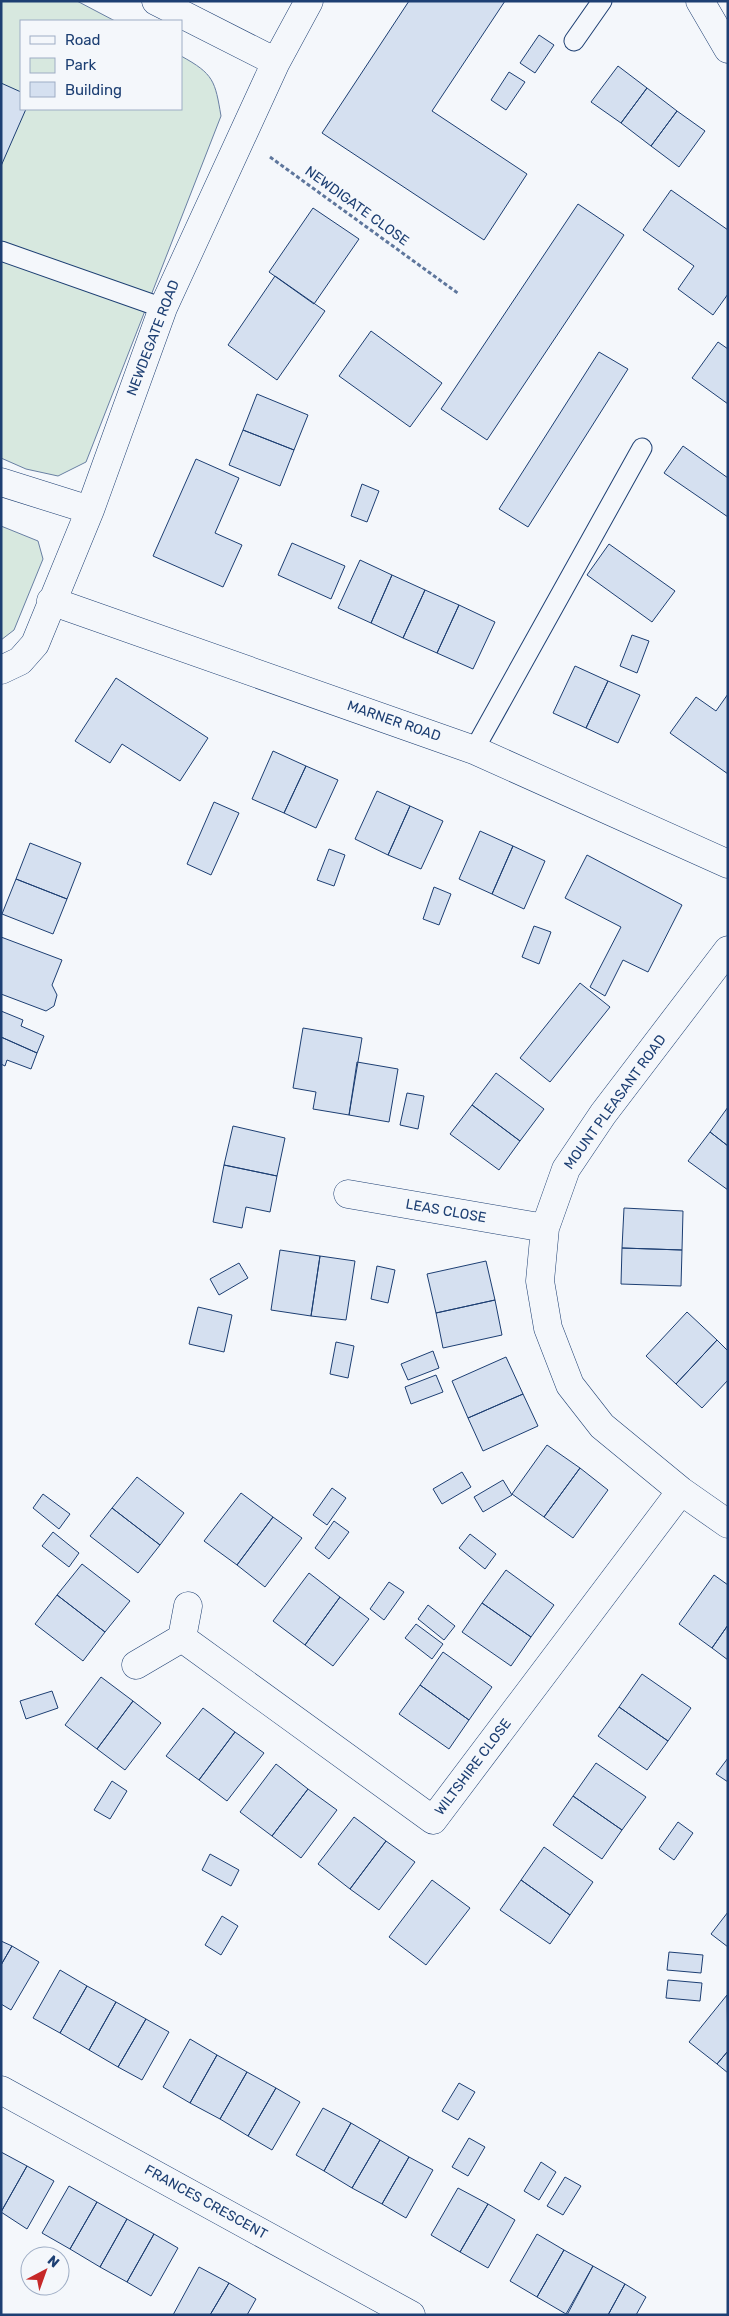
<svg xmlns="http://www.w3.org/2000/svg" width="729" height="2316" font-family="Rubik,sans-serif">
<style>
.green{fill:#d7e8df;stroke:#687fa3}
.building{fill:#d5e0f0;stroke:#1d3f73}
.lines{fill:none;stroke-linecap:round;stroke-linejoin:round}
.service-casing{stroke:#1d3f73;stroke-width:21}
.minor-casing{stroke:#1d3f73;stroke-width:29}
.path{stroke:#5e769c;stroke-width:3;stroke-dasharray:4 2.5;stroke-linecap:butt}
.service{stroke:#f4f7fb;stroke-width:19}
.minor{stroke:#f4f7fb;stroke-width:28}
.labels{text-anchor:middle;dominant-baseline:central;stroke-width:4;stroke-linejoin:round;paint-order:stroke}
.street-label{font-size:14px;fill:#1d3f73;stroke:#f4f7fb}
</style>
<rect width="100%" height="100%" fill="#f4f7fb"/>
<path class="green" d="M 1,1 L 77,1 L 115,21 L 21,21 L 21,109 L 181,109 L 181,56 C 214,74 215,81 221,116 L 86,462 L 58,476 L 26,469 L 1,458 Z
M 1,526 L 38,541 L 43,559 L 14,630 L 1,640 Z"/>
<path class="building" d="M 409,1 L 505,1 L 432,111 L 527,174 L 484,240 L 322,133 Z
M 539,35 L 554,45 L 535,73 L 520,63 Z
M 618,66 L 647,88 L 621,123 L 591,102 Z
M 509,72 L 525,82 L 506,110 L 491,100 Z
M 1,83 L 21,92 L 21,109 L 26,109 L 1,166 Z
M 647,88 L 677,111 L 651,146 L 621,123 Z
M 677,111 L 705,131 L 679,167 L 651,146 Z
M 671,190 L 728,230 L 728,294 L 713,315 L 678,289 L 694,266 L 643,230 Z
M 578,204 L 624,235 L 487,440 L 441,409 Z
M 313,208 L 359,239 L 314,304 L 269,272 Z
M 275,276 L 325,311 L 277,380 L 228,345 Z
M 371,331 L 442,383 L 410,427 L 339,376 Z
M 718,342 L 728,349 L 728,404 L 692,378 Z
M 599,352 L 628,369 L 528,527 L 499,509 Z
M 257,394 L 308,415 L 294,450 L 243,430 Z
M 243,430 L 294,450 L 280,486 L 229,465 Z
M 683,446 L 728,478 L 728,517 L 664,473 Z
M 196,459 L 239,478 L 215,533 L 242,545 L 223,587 L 153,556 Z
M 362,484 L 379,491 L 367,522 L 351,516 Z
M 292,543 L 345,566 L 331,599 L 278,575 Z
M 609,544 L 675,591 L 652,622 L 587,575 Z
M 360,560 L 392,575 L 371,623 L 338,608 Z
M 392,575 L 425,590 L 403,638 L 371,623 Z
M 425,590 L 459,605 L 437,653 L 403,638 Z
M 459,605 L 495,622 L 473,669 L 437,653 Z
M 632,635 L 649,641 L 637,673 L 620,666 Z
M 575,666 L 608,681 L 586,728 L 553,713 Z
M 116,678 L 208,738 L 180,781 L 122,744 L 110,763 L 75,741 Z
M 608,681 L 640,695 L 618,743 L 586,728 Z
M 728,694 L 728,774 L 670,733 L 696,697 L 716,711 Z
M 273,751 L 306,766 L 284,813 L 252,799 Z
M 306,766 L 338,780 L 316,828 L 284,813 Z
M 377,791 L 410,806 L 388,855 L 355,839 Z
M 214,802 L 239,813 L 211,875 L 187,864 Z
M 410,806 L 443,821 L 421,869 L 388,855 Z
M 480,831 L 513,846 L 492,894 L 459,879 Z
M 30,843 L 81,863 L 67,899 L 16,879 Z
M 513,846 L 545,861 L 524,909 L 492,894 Z
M 329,849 L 345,855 L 334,886 L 317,880 Z
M 587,855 L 682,905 L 648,972 L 623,960 L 605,996 L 590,987 L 621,927 L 565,898 Z
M 16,879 L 67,899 L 53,934 L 2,914 Z
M 434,887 L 451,894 L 439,925 L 423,919 Z
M 534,926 L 551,932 L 539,964 L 522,957 Z
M 1,937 L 62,960 L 52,985 L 57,995 L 54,1006 L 46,1011 L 1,994 Z
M 580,983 L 610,1007 L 550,1082 L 520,1058 Z
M 1,1011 L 23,1020 L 21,1026 L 44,1036 L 37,1053 L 1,1037 Z
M 303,1028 L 362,1038 L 349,1115 L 313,1109 L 316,1092 L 293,1088 Z
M 1,1037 L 37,1053 L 31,1069 L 7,1060 L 5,1066 L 1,1064 Z
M 357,1062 L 398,1069 L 389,1122 L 349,1115 Z
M 496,1073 L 544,1109 L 520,1141 L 472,1105 Z
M 407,1093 L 424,1096 L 418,1129 L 400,1125 Z
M 472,1105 L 520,1141 L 499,1170 L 450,1134 Z
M 728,1107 L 728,1146 L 710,1132 Z
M 233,1126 L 285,1138 L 277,1176 L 224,1165 Z
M 710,1132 L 728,1146 L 728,1190 L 688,1161 Z
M 224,1165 L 277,1176 L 270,1212 L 246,1207 L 242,1228 L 213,1222 Z
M 624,1208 L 683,1211 L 682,1250 L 622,1248 Z
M 622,1248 L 682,1250 L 681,1286 L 621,1284 Z
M 280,1250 L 320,1256 L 311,1316 L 271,1310 Z
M 320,1256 L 355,1261 L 346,1320 L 311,1316 Z
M 486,1261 L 495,1300 L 436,1313 L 427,1274 Z
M 239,1263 L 248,1278 L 219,1295 L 210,1279 Z
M 377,1266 L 395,1270 L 388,1303 L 371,1299 Z
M 495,1300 L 502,1335 L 443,1348 L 436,1313 Z
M 198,1307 L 232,1315 L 224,1352 L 189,1344 Z
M 687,1312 L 717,1340 L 676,1384 L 646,1356 Z
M 717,1340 L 728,1351 L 728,1380 L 702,1408 L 676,1384 Z
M 336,1342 L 354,1346 L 348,1378 L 330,1374 Z
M 433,1351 L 439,1368 L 408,1380 L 401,1364 Z
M 506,1357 L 523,1394 L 468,1418 L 452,1381 Z
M 436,1375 L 443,1392 L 411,1404 L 405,1387 Z
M 523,1394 L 538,1426 L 483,1451 L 468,1418 Z
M 547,1445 L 580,1468 L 544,1517 L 512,1494 Z
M 580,1468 L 608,1490 L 573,1538 L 544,1517 Z
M 462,1472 L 471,1487 L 442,1504 L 433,1489 Z
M 137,1477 L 184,1513 L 160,1545 L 112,1508 Z
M 503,1480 L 512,1495 L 483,1512 L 474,1497 Z
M 332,1488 L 346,1498 L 327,1525 L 313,1515 Z
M 241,1493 L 273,1517 L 237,1565 L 204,1541 Z
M 43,1494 L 70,1514 L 59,1529 L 33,1508 Z
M 112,1508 L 160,1545 L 138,1573 L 90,1536 Z
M 273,1517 L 302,1538 L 265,1587 L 237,1565 Z
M 334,1521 L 349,1532 L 329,1559 L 315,1548 Z
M 53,1532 L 79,1553 L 69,1567 L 42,1546 Z
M 470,1534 L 496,1554 L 485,1569 L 459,1548 Z
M 82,1564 L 130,1601 L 105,1632 L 57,1595 Z
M 506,1570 L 554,1605 L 531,1637 L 482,1603 Z
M 309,1573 L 340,1597 L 305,1645 L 273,1621 Z
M 714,1575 L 728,1585 L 728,1625 L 712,1648 L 679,1624 Z
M 389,1582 L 404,1592 L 384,1620 L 370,1609 Z
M 57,1595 L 105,1632 L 83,1661 L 35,1624 Z
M 340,1597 L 369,1619 L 333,1666 L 305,1645 Z
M 482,1603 L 531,1637 L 511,1666 L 462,1632 Z
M 428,1605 L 455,1626 L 444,1640 L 418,1619 Z
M 416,1624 L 443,1644 L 432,1659 L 405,1638 Z
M 728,1625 L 728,1660 L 712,1648 Z
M 443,1652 L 492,1687 L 469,1720 L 420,1685 Z
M 642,1674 L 691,1708 L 668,1741 L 619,1707 Z
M 101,1677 L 133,1701 L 97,1749 L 65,1725 Z
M 420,1685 L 469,1720 L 449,1749 L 399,1714 Z
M 52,1691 L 58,1708 L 26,1719 L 20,1701 Z
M 133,1701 L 161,1723 L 125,1770 L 97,1749 Z
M 619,1707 L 668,1741 L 647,1770 L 598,1736 Z
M 203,1708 L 235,1732 L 199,1780 L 166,1756 Z
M 235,1732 L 264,1753 L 227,1801 L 199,1780 Z
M 728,1758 L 728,1782 L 716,1774 Z
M 596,1763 L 646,1797 L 622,1830 L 573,1796 Z
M 276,1764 L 308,1789 L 272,1836 L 240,1812 Z
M 112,1781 L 127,1791 L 110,1819 L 94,1810 Z
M 308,1789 L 337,1810 L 301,1858 L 272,1836 Z
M 573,1796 L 622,1830 L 602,1859 L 553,1825 Z
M 354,1817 L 386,1841 L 350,1889 L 318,1864 Z
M 678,1822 L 693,1833 L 674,1860 L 659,1849 Z
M 386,1841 L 415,1862 L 379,1910 L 350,1889 Z
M 544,1847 L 593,1882 L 570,1915 L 521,1880 Z
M 210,1854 L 239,1870 L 231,1886 L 202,1870 Z
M 432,1880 L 470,1908 L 426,1965 L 389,1937 Z
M 521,1880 L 570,1915 L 550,1944 L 500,1910 Z
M 728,1912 L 728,1947 L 711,1934 Z
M 222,1916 L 238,1926 L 221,1955 L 205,1945 Z
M 1,1941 L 12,1946 L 1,1965 Z
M 12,1946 L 39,1962 L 11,2010 L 1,2004 L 1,1965 Z
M 669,1952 L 703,1955 L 701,1973 L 667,1970 Z
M 60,1970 L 87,1986 L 60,2033 L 33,2018 Z
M 668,1980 L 702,1983 L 700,2001 L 666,1998 Z
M 87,1986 L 116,2002 L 89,2050 L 60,2033 Z
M 727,1995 L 728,2051 L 717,2064 L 689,2042 Z
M 116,2002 L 146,2019 L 118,2067 L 89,2050 Z
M 146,2019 L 169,2032 L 142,2080 L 118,2067 Z
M 190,2039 L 217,2055 L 190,2103 L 163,2087 Z
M 728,2051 L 728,2073 L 717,2064 Z
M 217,2055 L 247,2072 L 220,2119 L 190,2103 Z
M 247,2072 L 276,2088 L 248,2136 L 220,2119 Z
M 459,2083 L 475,2092 L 458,2120 L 442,2111 Z
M 276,2088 L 300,2102 L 272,2150 L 248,2136 Z
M 323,2108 L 351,2123 L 324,2171 L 296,2155 Z
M 351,2123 L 380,2140 L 352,2188 L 324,2171 Z
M 469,2138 L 485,2147 L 468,2176 L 452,2167 Z
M 380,2140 L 409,2157 L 382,2204 L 352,2188 Z
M 1,2152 L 27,2166 L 1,2212 Z
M 409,2157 L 433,2170 L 406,2218 L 382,2204 Z
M 541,2162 L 556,2172 L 539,2200 L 524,2191 Z
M 27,2166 L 54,2181 L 27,2229 L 1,2212 Z
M 565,2177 L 581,2186 L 563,2215 L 547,2206 Z
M 69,2186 L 97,2202 L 70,2249 L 42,2233 Z
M 458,2188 L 488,2204 L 460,2252 L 431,2235 Z
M 97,2202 L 127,2219 L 100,2267 L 70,2249 Z
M 488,2204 L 515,2220 L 488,2268 L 460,2252 Z
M 127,2219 L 154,2234 L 127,2282 L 100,2267 Z
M 154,2234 L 178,2248 L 151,2296 L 127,2282 Z
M 537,2234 L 564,2250 L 537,2297 L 510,2281 Z
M 564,2250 L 593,2266 L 566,2314 L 537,2297 Z
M 593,2266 L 625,2284 L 608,2315 L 567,2315 Z
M 199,2267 L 229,2283 L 210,2315 L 173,2315 Z
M 229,2283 L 256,2299 L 247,2315 L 210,2315 Z
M 625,2284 L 646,2297 L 636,2315 L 608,2315 Z"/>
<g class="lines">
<defs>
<path id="service" d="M 574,41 L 602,1
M 1,251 L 163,308
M 474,750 L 642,448"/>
<path id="minor" d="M 156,1 L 276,62
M 700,1 L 728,49
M 1,482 L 90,510
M 51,601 L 474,750 L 728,864
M 1,670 L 20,661 L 35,644 L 90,510 L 163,308 L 276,62 L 309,1
M 728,950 L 603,1114 L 566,1169 L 545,1228 L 540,1281 L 548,1328 L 570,1385 L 602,1426 L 681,1491 L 728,1524
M 348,1194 L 545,1228
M 182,1638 L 433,1820 L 681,1491
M 136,1665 L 182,1638 L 188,1606
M 1,2090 L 411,2315"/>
</defs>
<use href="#service" class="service-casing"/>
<use href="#minor" class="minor-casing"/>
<path class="path" d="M 270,157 L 459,294"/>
<use href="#service" class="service"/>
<use href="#minor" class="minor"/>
</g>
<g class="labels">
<g class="street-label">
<text transform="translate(357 206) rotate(36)">NEWDIGATE CLOSE</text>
<text transform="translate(153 338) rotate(-69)">NEWDEGATE ROAD</text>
<text transform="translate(394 721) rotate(19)">MARNER ROAD</text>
<text transform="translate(615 1102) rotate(-54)">MOUNT PLEASANT ROAD</text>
<text transform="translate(446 1211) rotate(10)">LEAS CLOSE</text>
<text transform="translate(473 1767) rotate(-53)">WILTSHIRE CLOSE</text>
<text transform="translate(206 2202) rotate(29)">FRANCES CRESCENT</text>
</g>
</g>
<rect width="729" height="2316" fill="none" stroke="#1d3f73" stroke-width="5"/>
<rect x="20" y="20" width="162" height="90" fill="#f4f7fb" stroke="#9eadc5"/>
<rect x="30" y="36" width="25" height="8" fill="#f4f7fb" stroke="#9eadc5"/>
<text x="65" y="45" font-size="15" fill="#1d3f73">Road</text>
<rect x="30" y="58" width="25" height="15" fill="#d7e8df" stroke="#9eadc5"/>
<text x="65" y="70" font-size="15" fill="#1d3f73">Park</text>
<rect x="30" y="82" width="25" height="15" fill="#d5e0f0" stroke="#9eadc5"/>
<text x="65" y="95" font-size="15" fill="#1d3f73">Building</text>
<g transform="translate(45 2271) rotate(41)"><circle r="24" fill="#f4f7fb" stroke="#9eadc5"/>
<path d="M0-4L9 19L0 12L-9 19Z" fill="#c62828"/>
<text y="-8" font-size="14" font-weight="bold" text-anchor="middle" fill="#1d3f73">N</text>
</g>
</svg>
